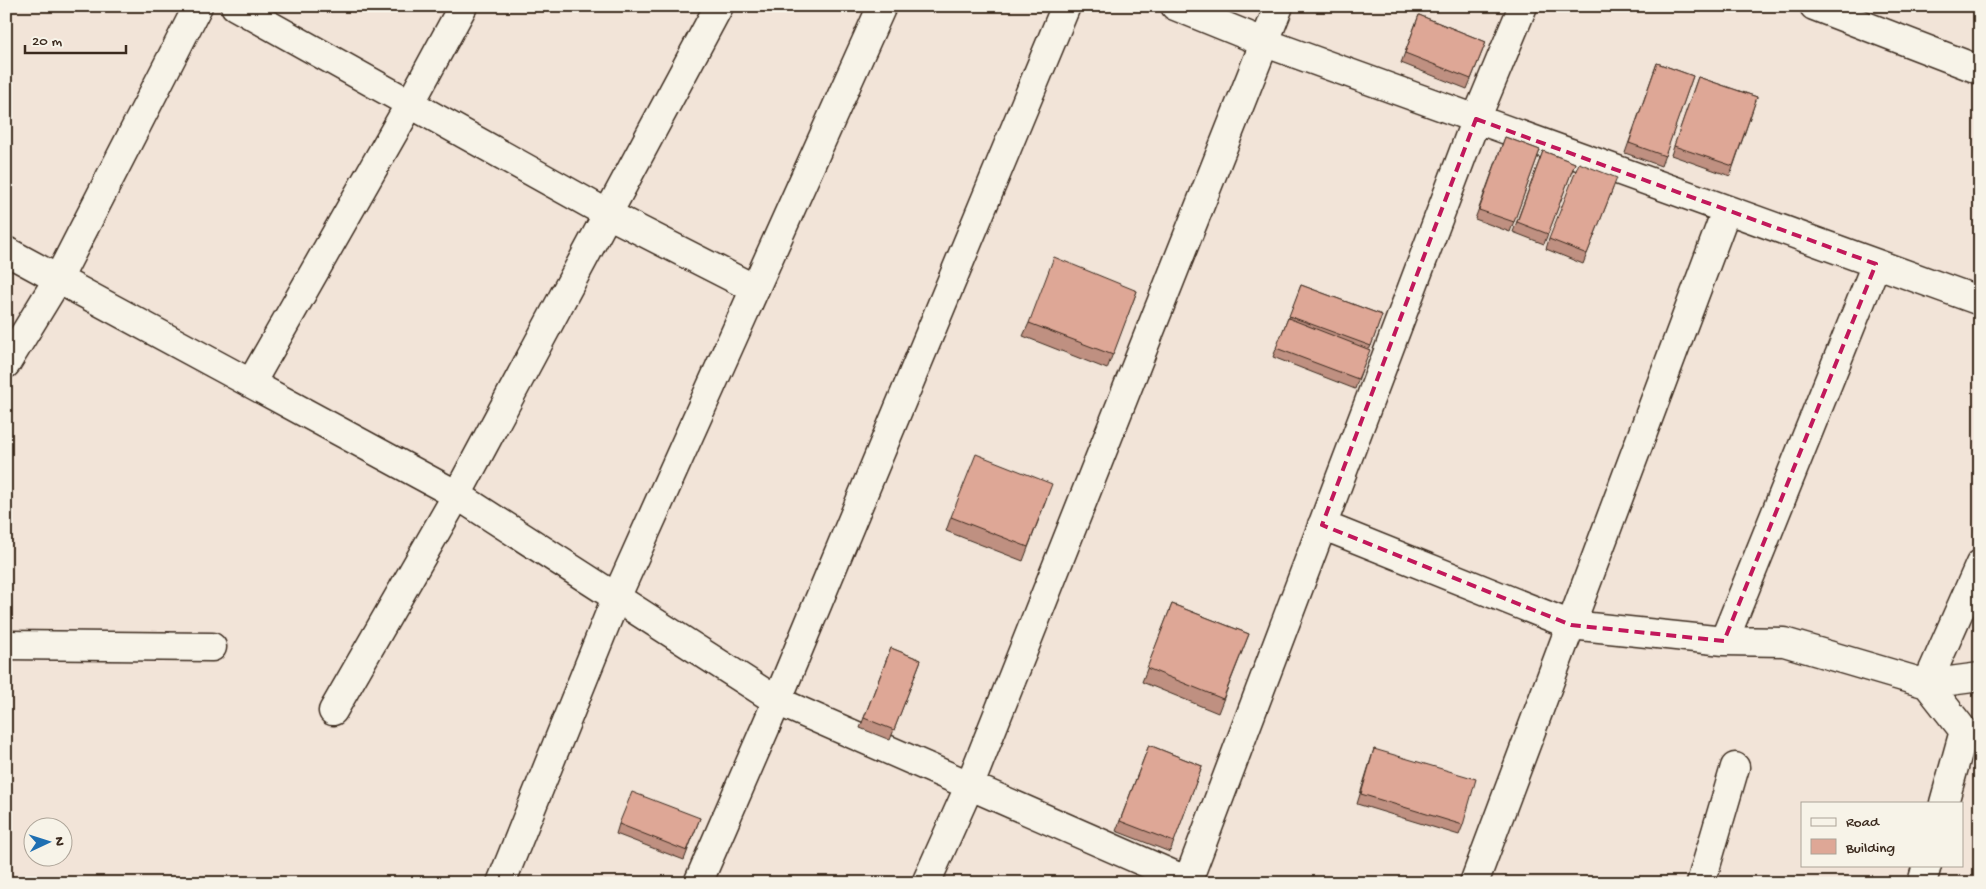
<svg xmlns="http://www.w3.org/2000/svg" width="1986" height="889" font-family="'Gochi Hand',sans-serif">
<style>
.lines{fill:none;stroke-linecap:round;stroke-linejoin:round}
.street-casing{stroke:#3b2a1e;stroke-width:31}
.street{stroke:#f7f3e8;stroke-width:28}
.wall{fill:#bf9081;stroke:#3b2a1e}
.building{fill:#dea796;stroke:#3b2a1e}
.marked{fill:none;stroke:#c2185b;stroke-width:4;stroke-dasharray:10 6;stroke-linejoin:round}
</style>
<rect width="100%" height="100%" fill="#f2e4d8"/>
<filter id="ink" filterUnits="userSpaceOnUse"><feTurbulence type="fractalNoise" baseFrequency=".02" numOctaves="2"/><feDisplacementMap in="SourceGraphic" scale="10" xChannelSelector="R" yChannelSelector="G"/><feConvolveMatrix kernelMatrix="1 2 1 2 8 2 1 2 1" color-interpolation-filters="sRGB"/></filter>
<g filter="url(#ink)">
<g class="lines">
<defs>
<path id="street" d="M 235,6 L 608,214 L 755,289
M 1175,6 L 1266,43 L 1980,301
M 1814,6 L 1980,70
M 6,251 L 457,495 L 777,701 L 1192,883
M 6,364 L 58,279 L 198,6
M 251,383 L 411,102 L 463,6
M 1322,525 L 1571,625 L 1724,641 L 1784,642 L 1927,684 L 1980,677
M 1724,641 L 1876,264
M 6,645 L 212,647
M 1927,684 L 1964,731 L 1944,803
M 1927,684 L 1980,564
M 333,711 L 457,495 L 719,6
M 501,883 L 616,598 L 882,6
M 698,883 L 777,701 L 1066,6
M 926,883 L 969,787 L 1279,6
M 1187,883 L 1476,119 L 1523,6
M 1474,883 L 1726,211
M 1701,883 L 1735,767
M 1922,883 L 1927,865"/>
</defs>
<use href="#street" class="street-casing"/>
<use href="#street" class="street"/>
</g>
<path class="wall" d="M 1419,15 L 1486,42 L 1467,89 L 1401,63 Z
M 1657,63 L 1693,76 L 1661,166 L 1625,153 Z
M 1698,77 L 1757,97 L 1730,176 L 1671,155 Z
M 1505,137 L 1540,150 L 1510,232 L 1475,219 Z
M 1543,151 L 1575,163 L 1544,244 L 1513,232 Z
M 1613,188 L 1583,264 L 1546,249 L 1549,239 Z
M 1301,285 L 1382,315 L 1355,389 L 1273,357 L 1288,318 L 1289,318 Z
M 1137,291 L 1107,369 L 1023,336 L 1029,323 Z
M 1047,498 L 1023,561 L 946,531 L 951,517 Z
M 1172,604 L 1249,634 L 1218,713 L 1142,682 Z
M 1980,607 L 1980,618 L 1976,616 Z
M 891,648 L 921,660 L 890,740 L 860,728 Z
M 1149,745 L 1202,766 L 1170,852 L 1116,831 Z
M 1374,749 L 1463,825 L 1459,835 L 1357,804 Z
M 700,818 L 684,860 L 616,834 L 619,824 Z"/>
<path class="building" d="M 1419,15 L 1486,42 L 1471,79 L 1405,53 Z
M 1657,63 L 1693,76 L 1665,156 L 1629,143 Z
M 1698,77 L 1757,97 L 1733,166 L 1674,146 Z
M 1505,137 L 1540,150 L 1514,222 L 1479,210 Z
M 1543,151 L 1575,163 L 1548,234 L 1517,222 Z
M 1579,163 L 1617,178 L 1587,254 L 1549,239 Z
M 1054,257 L 1137,291 L 1113,355 L 1029,323 Z
M 1301,285 L 1382,315 L 1371,346 L 1289,316 Z
M 1288,318 L 1370,350 L 1358,379 L 1276,348 Z
M 976,454 L 1052,484 L 1028,547 L 951,517 Z
M 1172,604 L 1249,634 L 1223,699 L 1147,668 Z
M 891,648 L 921,660 L 894,730 L 864,718 Z
M 1149,745 L 1202,766 L 1174,842 L 1120,821 Z
M 1374,749 L 1476,779 L 1463,825 L 1361,794 Z
M 632,792 L 700,818 L 687,851 L 619,824 Z"/>
</g>
<path class="marked" d="M 1476,119 L 1876,264 L 1724,641 L 1571,625 L 1322,525 Z"/>
<rect width="1986" height="889" fill="none" stroke="#f7f3e8" stroke-width="25"/>
<rect x="12" y="12" width="1961" height="864" fill="none" stroke="#3b2a1e" stroke-width="2" filter="url(#ink)"/>
<rect x="1801" y="802" width="162" height="65" fill="#f7f3e8" stroke="#aca397"/>
<rect x="1811" y="818" width="25" height="8" fill="#f7f3e8" stroke="#aca397"/>
<text x="1846" y="826" font-size="15" fill="#3b2a1e">Road</text>
<rect x="1811" y="839" width="25" height="15" fill="#dea796" stroke="#aca397"/>
<text x="1846" y="852" font-size="15" fill="#3b2a1e">Building</text>
<g transform="translate(48 842) rotate(86)"><circle r="24" fill="#f7f3e8" stroke="#aca397"/>
<path d="M0-4L9 19L0 12L-9 19Z" fill="#1f6fb2"/>
<text y="-8" font-size="14" font-weight="bold" text-anchor="middle" fill="#3b2a1e">N</text>
</g>
<path d="M25 45v8h101v-8" fill="none" stroke="#3b2a1e" stroke-width="2.5"/>
<text x="32" y="45" font-size="15" fill="#3b2a1e" stroke="#f7f3e8" stroke-width="4" paint-order="stroke">20 m</text>
</svg>
